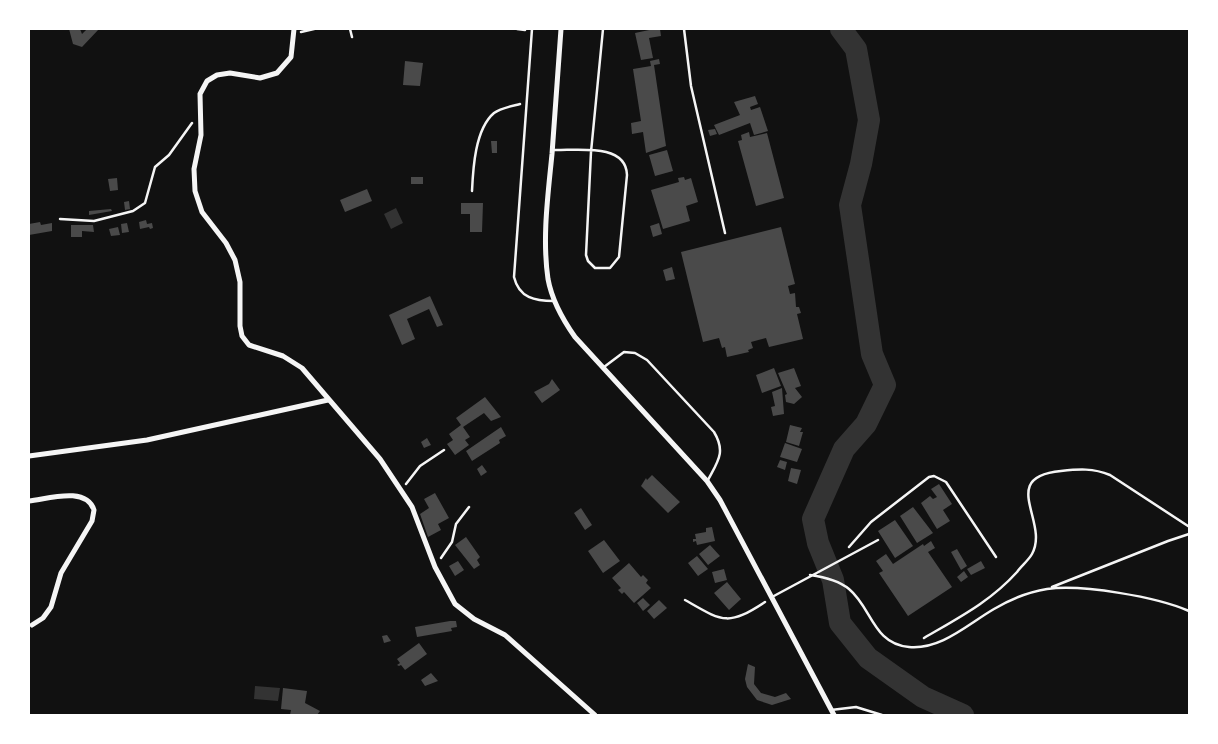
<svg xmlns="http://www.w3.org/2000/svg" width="1218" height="744" font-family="'DM Sans',sans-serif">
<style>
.water{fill:#333}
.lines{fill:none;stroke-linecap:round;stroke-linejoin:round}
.river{stroke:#333;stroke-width:22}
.building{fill:#4a4a4a}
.path{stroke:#f5f5f5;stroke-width:2.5}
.service{stroke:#f5f5f5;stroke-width:2.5}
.minor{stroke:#f5f5f5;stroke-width:5}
</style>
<rect width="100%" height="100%" fill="#111"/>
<path class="water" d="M 396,208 L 403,223 L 391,229 L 384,214 Z
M 255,686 L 280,688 L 278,701 L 254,699 Z"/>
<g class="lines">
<path class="river" d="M 841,29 L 856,49 L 869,120 L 861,164 L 850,205 L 872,354 L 885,385 L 866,424 L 844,449 L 813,519 L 818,543 L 833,580 L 840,623 L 868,658 L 923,697 L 963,715"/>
</g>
<path class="building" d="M 69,29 L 80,29 L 82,34 L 87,29 L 99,29 L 82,47 L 73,44 Z
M 654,29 L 660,29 L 661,36 L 649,38 L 653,58 L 641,60 L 635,33 Z
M 659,59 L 660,64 L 654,65 L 666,146 L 646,153 L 643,132 L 632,134 L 631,123 L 641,121 L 633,69 L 651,66 L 650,61 Z
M 405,61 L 423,63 L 420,86 L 403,85 Z
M 755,96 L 758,104 L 750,107 L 751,110 L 760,107 L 768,131 L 754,135 L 750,123 L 719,135 L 714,125 L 740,115 L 734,102 Z
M 715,129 L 717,134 L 710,136 L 708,130 Z
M 749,132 L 750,137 L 767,133 L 784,198 L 756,206 L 738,141 L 742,140 L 741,135 Z
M 491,141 L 497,141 L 497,153 L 492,153 Z
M 667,150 L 673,171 L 655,176 L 649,155 Z
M 411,177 L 423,177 L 423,184 L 411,184 Z
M 684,177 L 685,180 L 691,178 L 698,202 L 686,206 L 690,221 L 663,229 L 651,190 L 679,182 L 678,178 Z
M 117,178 L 118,190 L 110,191 L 108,179 Z
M 367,189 L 372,201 L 345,212 L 340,200 Z
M 129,201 L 130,209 L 125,210 L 124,202 Z
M 461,203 L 483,203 L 482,232 L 470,232 L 470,214 L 461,214 Z
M 111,209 L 112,211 L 89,215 L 89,211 Z
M 146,220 L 147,224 L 152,223 L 153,228 L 150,229 L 149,227 L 140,229 L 139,222 Z
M 40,222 L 41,225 L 52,223 L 52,231 L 29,235 L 29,224 Z
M 127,223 L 129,232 L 122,233 L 121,224 Z
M 659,223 L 662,234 L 653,237 L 650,226 Z
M 71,225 L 93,225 L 94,232 L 82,231 L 82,237 L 71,237 Z
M 118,227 L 120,235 L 111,236 L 109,229 Z
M 781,227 L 795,284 L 788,286 L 790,294 L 795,293 L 796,307 L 799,307 L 801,313 L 797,314 L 803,339 L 769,347 L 766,338 L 751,342 L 753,348 L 748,350 L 749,352 L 727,357 L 725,347 L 722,348 L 719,338 L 703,342 L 681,252 Z
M 672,267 L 675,279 L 666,281 L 663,270 Z
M 430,296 L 443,325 L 437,327 L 429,309 L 407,319 L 415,339 L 402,345 L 389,315 Z
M 774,368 L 781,386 L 762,393 L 756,375 Z
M 794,368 L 801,386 L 795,388 L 802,397 L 794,404 L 786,402 L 785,395 L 787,394 L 778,373 Z
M 552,379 L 560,390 L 542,403 L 534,392 L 549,384 Z
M 782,388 L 784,414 L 773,416 L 771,407 L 775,406 L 772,392 Z
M 485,397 L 501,417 L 491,421 L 484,413 L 463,427 L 470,437 L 465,440 L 469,445 L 455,455 L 447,444 L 453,440 L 449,434 L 461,425 L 456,418 Z
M 790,425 L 802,428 L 800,432 L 803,432 L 799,446 L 786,442 Z
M 501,427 L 506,436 L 499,440 L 500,443 L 472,461 L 466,451 Z
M 427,438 L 431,445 L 424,448 L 421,442 Z
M 785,443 L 802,449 L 797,462 L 780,457 Z
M 780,460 L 787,462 L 785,470 L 777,467 Z
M 482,465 L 487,472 L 481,476 L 477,469 Z
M 791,468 L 801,470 L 797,484 L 788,481 Z
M 652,475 L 680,502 L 668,513 L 641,486 L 646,478 L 647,480 Z
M 939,484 L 952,504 L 943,510 L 950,521 L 937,529 L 921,503 L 930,496 L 933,499 L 937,497 L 931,489 Z
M 435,493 L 449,518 L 438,524 L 441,530 L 428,537 L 420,514 L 429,508 L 424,499 Z
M 913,507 L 933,533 L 917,543 L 900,516 Z
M 581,508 L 592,525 L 585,530 L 574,513 Z
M 895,520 L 913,546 L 895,558 L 878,531 Z
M 712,527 L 715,541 L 697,545 L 696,541 L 693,542 L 693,539 L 696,539 L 695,534 L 706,532 L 706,528 Z
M 466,537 L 480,557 L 477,560 L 480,565 L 474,569 L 455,545 Z
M 604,540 L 620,561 L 603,573 L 588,551 Z
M 931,541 L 935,548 L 928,552 L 952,587 L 908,616 L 879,573 L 883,571 L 876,561 L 886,554 L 893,564 L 923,544 L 924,546 Z
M 710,545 L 720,556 L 708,565 L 699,554 Z
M 957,549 L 967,566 L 961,570 L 951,552 Z
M 697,556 L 708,569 L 698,576 L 688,563 Z
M 458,561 L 464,570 L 455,576 L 449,566 Z
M 981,561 L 985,568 L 971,575 L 967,569 Z
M 629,563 L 641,577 L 643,575 L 648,580 L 646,583 L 651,588 L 634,603 L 624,592 L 622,594 L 618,590 L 621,588 L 612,578 Z
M 724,569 L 727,580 L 715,583 L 712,572 Z
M 964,571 L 968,577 L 961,582 L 957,577 Z
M 727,582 L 741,599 L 729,610 L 714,593 Z
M 643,598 L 650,605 L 643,611 L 637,603 Z
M 659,600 L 667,608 L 654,619 L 647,611 Z
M 450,621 L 456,621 L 457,627 L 451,628 L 452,631 L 417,637 L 415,627 Z
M 387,635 L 391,641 L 384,643 L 382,636 Z
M 419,643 L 427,654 L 405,670 L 401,665 L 399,666 L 397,665 L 400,663 L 397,659 Z
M 748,664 L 755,667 L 754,684 L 761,693 L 775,697 L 786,693 L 791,699 L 772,705 L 757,700 L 747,687 L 745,679 Z
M 431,673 L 438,681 L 425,686 L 421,680 Z
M 283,688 L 307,691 L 305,703 L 320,711 L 317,715 L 290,715 L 291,710 L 281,709 Z"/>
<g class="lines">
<path class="path" d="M 350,29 L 352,37
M 517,29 L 525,30
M 301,32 L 314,29
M 472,191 C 473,169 475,129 494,113 C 501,108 512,106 520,104
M 60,219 L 94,221 L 133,211 L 145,203 L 155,167 L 169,155 L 192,123
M 406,484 L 420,466 L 444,450
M 849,547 L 871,522 L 929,477 L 934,476 L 946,482 L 996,557
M 441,558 L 452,542 L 456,524 L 469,507
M 685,600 C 722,621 727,627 765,602
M 924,638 C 958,618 990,602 1017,572 C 1021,566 1028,561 1032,554 C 1050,522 997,477 1061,471 C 1079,469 1093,468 1110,475 L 1188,526"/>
<path class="service" d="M 532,29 L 514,277 C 519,298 535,301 554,301
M 684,29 L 691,86 L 725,233
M 552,150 C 575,151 626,142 627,175 L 619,257 L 610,268 L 595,268 L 588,261 L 586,255 L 591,152 L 603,29
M 604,367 L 624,352 L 635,353 L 647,360 L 714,432 C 726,452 718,461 708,480
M 810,575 C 824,577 838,580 849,589 C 872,608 873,644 909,647 C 941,650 968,624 994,609 C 1011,599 1028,592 1047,589 C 1082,584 1157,597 1189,611
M 1052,587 L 1168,541 L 1189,534
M 772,597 L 878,540
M 831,710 L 856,707 L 882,715"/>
<path class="minor" d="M 294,29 L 291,57 L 277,73 L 260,78 L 230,73 L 217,75 L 207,81 L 200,94 L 201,135 L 194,169 L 195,191 L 202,212 L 226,243 L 235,260 L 240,282 L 240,326 L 242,336 L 249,345 L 283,356 L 302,368 L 380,459 L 412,507 L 435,567 L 455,604 L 474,619 L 505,635 L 595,715
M 561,29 C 558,71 555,112 552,154 C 548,195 542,238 548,279 C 552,301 563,320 575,337 L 707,481 L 720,500 L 834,715
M 29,456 L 147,440 L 328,400
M 29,501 C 48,499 86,486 94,510 L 92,521 L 61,573 L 51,607 L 43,618 L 32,625"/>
</g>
<rect width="1218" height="744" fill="none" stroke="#ffffff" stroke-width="60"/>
</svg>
